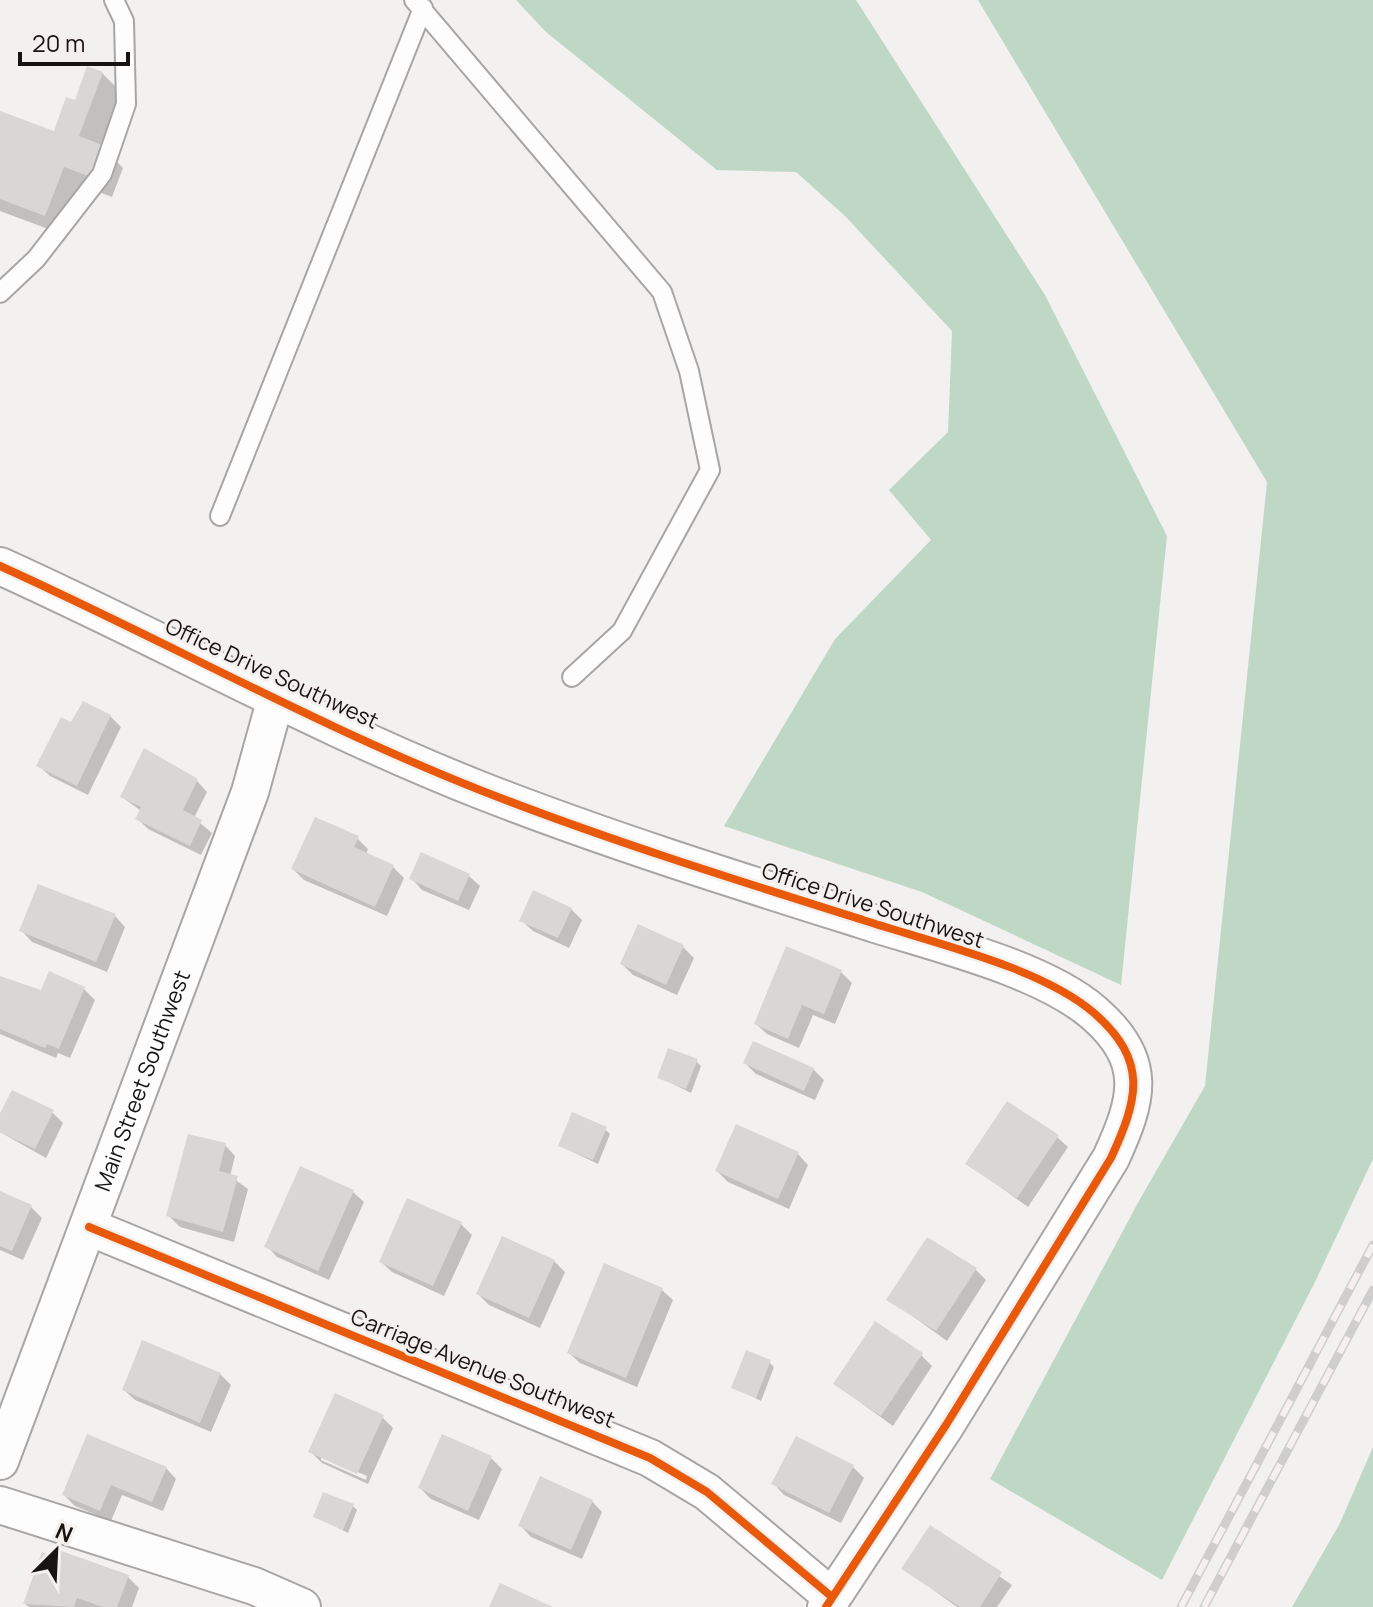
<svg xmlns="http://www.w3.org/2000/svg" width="1373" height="1607" font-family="Manrope,sans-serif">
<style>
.forest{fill:#bfd8c6}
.shadow{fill:#0003;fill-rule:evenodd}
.building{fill:#d9d7d6}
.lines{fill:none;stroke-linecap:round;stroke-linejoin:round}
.service-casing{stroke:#a8a6a4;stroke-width:22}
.minor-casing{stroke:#a8a6a4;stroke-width:40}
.service{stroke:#fdfdfd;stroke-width:18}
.minor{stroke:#fdfdfd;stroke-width:36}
.rail-casing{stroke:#cecece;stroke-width:9}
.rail{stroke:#f5f0ed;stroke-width:6;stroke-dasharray:18;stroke-linecap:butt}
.cycleway-casing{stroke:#f5f0ed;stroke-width:13}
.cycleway{stroke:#e8590c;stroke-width:8}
.labels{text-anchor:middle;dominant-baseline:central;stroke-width:6;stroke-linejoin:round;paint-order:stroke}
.street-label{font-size:22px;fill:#171514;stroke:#f5f0ed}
</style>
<rect width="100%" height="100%" fill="#f3f1ef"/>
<path class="forest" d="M 516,0 L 856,0 L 1045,295 L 1167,536 L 1121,985 L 922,892 L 724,826 L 835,639 L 931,540 L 889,490 L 948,432 L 952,331 L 845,216 L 796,172 L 717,170 L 546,32 Z
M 978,0 L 1373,0 L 1373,1159 L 1314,1284 L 1162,1580 L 990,1479 L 1140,1199 L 1205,1086 L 1267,482 Z
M 1373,1447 L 1373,1607 L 1292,1607 L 1340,1523 Z"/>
<path class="shadow" d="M 102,73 L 124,95 L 104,149 L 123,168 L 112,197 L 85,187 L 67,236 L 0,211 L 0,113 L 55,133 Z
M 110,716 L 121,727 L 88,795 L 50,776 L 39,766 L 72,725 Z
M 197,781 L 207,792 L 194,818 L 212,833 L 201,855 L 148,829 L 137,818 L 141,811 L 122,797 Z
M 357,838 L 368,849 L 366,855 L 393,867 L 404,878 L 387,916 L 304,880 L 293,869 Z
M 469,876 L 480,886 L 469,910 L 422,890 L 412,879 Z
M 571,909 L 582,920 L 569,948 L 533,931 L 522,921 Z
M 115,916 L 125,927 L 107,972 L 32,942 L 22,931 Z
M 683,947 L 694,958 L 677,995 L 633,975 L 622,964 Z
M 787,949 L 841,972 L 852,983 L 835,1024 L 813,1015 L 799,1048 L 767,1034 L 756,1024 Z
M 50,974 L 84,989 L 95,1000 L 70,1058 L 58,1053 L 56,1058 L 0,1034 L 0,979 L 42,992 Z
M 696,1061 L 701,1066 L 691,1093 L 659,1077 Z
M 745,1063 L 813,1069 L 824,1080 L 815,1100 L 756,1074 Z
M 52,1112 L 63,1123 L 46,1158 L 0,1132 L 0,1118 Z
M 605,1129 L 610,1134 L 598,1164 L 560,1146 Z
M 1057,1137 L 1068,1147 L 1028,1207 L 968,1164 Z
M 225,1145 L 235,1156 L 230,1176 L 248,1189 L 234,1242 L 180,1227 L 169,1216 Z
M 798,1154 L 808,1165 L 789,1209 L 728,1182 L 717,1171 Z
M 353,1192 L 364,1202 L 329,1280 L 277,1257 L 267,1246 Z
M 0,1193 L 31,1207 L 42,1218 L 23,1260 L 0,1250 Z
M 461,1224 L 472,1235 L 444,1296 L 392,1272 L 381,1262 Z
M 554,1261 L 565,1272 L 540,1328 L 489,1305 L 478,1294 Z
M 975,1269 L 986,1280 L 947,1341 L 889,1299 Z
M 662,1290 L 673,1300 L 637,1387 L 580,1363 L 569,1353 Z
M 921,1355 L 932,1366 L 893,1426 L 835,1384 Z
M 769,1362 L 774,1367 L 761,1401 L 734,1387 Z
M 220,1374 L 231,1385 L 211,1432 L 135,1400 L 124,1390 Z
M 382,1417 L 393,1428 L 368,1484 L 322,1463 L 311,1452 ZM 321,1456 L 367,1476 L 366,1480 L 321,1460 Z
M 443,1437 L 491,1458 L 502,1469 L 479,1520 L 431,1499 L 420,1488 Z
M 853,1467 L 864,1478 L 841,1523 L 784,1495 L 774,1484 Z
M 166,1468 L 176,1479 L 163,1511 L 122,1495 L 111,1521 L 75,1506 L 64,1495 Z
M 592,1501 L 602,1512 L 582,1559 L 531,1537 L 521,1526 Z
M 352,1505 L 357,1510 L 348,1533 L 315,1516 Z
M 930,1528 L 1012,1585 L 997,1607 L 957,1607 L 903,1568 Z
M 128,1577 L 139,1588 L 132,1607 L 29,1607 L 25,1604 Z"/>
<path class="building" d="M 87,66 L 103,72 L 79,136 L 102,145 L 91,177 L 64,167 L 45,216 L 0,199 L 0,111 L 54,131 L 66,97 L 75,100 Z
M 83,701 L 111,715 L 77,786 L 36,766 L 61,717 L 71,722 Z
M 144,748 L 198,779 L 183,810 L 202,820 L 190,846 L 135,819 L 141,807 L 120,797 Z
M 315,817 L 359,836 L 354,847 L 394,865 L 375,907 L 291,869 Z
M 421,852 L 470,874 L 458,901 L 409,879 Z
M 38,884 L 116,914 L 96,962 L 19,931 Z
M 533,890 L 572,908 L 558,938 L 519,921 Z
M 638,924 L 684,945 L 666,985 L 620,964 Z
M 786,946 L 842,970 L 824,1014 L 802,1005 L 788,1039 L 754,1024 Z
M 49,971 L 85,987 L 59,1049 L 47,1044 L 45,1048 L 0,1029 L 0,976 L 41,990 Z
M 753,1041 L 814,1068 L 804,1091 L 743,1063 Z
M 668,1048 L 698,1059 L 686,1089 L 657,1078 Z
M 12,1090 L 54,1110 L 35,1149 L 0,1132 L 0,1113 Z
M 1007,1101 L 1059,1135 L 1017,1198 L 965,1164 Z
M 572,1112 L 607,1127 L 593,1160 L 558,1146 Z
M 736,1124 L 799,1152 L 778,1199 L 715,1171 Z
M 188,1134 L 226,1143 L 219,1171 L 238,1176 L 223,1232 L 166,1216 Z
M 300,1166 L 354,1190 L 318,1271 L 264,1247 Z
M 0,1191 L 32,1205 L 12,1251 L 0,1246 Z
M 407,1198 L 462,1222 L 433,1286 L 379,1262 Z
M 502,1236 L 555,1260 L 529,1318 L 476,1294 Z
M 927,1237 L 977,1268 L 936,1331 L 886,1300 Z
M 604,1263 L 663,1288 L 626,1378 L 567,1353 Z
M 875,1321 L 923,1353 L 881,1416 L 833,1384 Z
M 142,1340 L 221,1373 L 200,1423 L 122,1390 Z
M 746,1350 L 771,1360 L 756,1398 L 731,1388 Z
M 335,1393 L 384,1415 L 357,1474 L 308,1452 Z
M 87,1434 L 167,1467 L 152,1502 L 111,1485 L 100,1511 L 62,1495 Z
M 442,1434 L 492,1456 L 468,1511 L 418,1488 Z
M 796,1436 L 854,1465 L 829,1513 L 771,1484 Z
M 540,1476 L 593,1500 L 571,1550 L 518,1526 Z
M 323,1492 L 354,1504 L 343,1530 L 313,1517 Z
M 930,1525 L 1002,1572 L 980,1607 L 960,1607 L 901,1569 Z
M 53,1548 L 129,1575 L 117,1607 L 103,1607 L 77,1598 L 74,1607 L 23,1604 L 42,1552 L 51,1556 Z
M 500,1583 L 553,1607 L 489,1607 Z"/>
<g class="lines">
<defs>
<path id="service" d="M 414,0 L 662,292 L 689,371 L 710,470 L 622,631 L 572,677
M 0,293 L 36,259 L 102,174 L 126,104 L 124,21 L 114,0
M 220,516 L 423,8"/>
<g id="minor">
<path d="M 0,566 C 162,639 319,727 485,792 C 608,840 736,880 863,920 C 930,942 1041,967 1094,1013 C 1149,1061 1138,1099 1111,1158 L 946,1425 L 826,1607"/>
<path d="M 89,1227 L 650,1458 L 707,1492 L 832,1597"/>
<path id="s1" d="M 0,1461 L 250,792 L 276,698"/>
<path d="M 0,1505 L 254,1586 L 302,1607"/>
</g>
</defs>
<use href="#service" class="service-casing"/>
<use href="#minor" class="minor-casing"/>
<use href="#service" class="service"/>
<use href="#minor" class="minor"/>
<defs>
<path id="rail" d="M 1181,1607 L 1373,1245
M 1204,1607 L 1373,1290"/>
</defs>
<use href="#rail" class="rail-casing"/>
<use href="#rail" class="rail"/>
<defs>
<path id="cycleway" d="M 0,566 C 162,639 319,727 485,792 C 608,840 736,880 863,920 C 930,942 1041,967 1094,1013 C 1149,1061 1138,1099 1111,1158 L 946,1425 L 826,1607
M 89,1227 L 650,1458 L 707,1492 L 832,1597"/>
</defs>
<use href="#cycleway" class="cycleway-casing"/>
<use href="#cycleway" class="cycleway"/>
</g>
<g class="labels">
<g class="street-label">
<text transform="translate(272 673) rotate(25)">Office Drive Southwest</text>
<text transform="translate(873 905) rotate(18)">Office Drive Southwest</text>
<text stroke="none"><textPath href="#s1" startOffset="406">Main Street Southwest</textPath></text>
<text transform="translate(483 1368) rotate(22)">Carriage Avenue Southwest</text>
</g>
</g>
<g transform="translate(56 1551) rotate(24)" stroke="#f5f0ed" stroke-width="6" paint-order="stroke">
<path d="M0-6L14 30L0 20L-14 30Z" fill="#171514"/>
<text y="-12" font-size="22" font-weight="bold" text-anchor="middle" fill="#171514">N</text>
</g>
<path d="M20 52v12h108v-12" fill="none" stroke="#171514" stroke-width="4"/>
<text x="32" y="52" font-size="24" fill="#171514" stroke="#f5f0ed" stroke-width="6" paint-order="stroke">20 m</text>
</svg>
